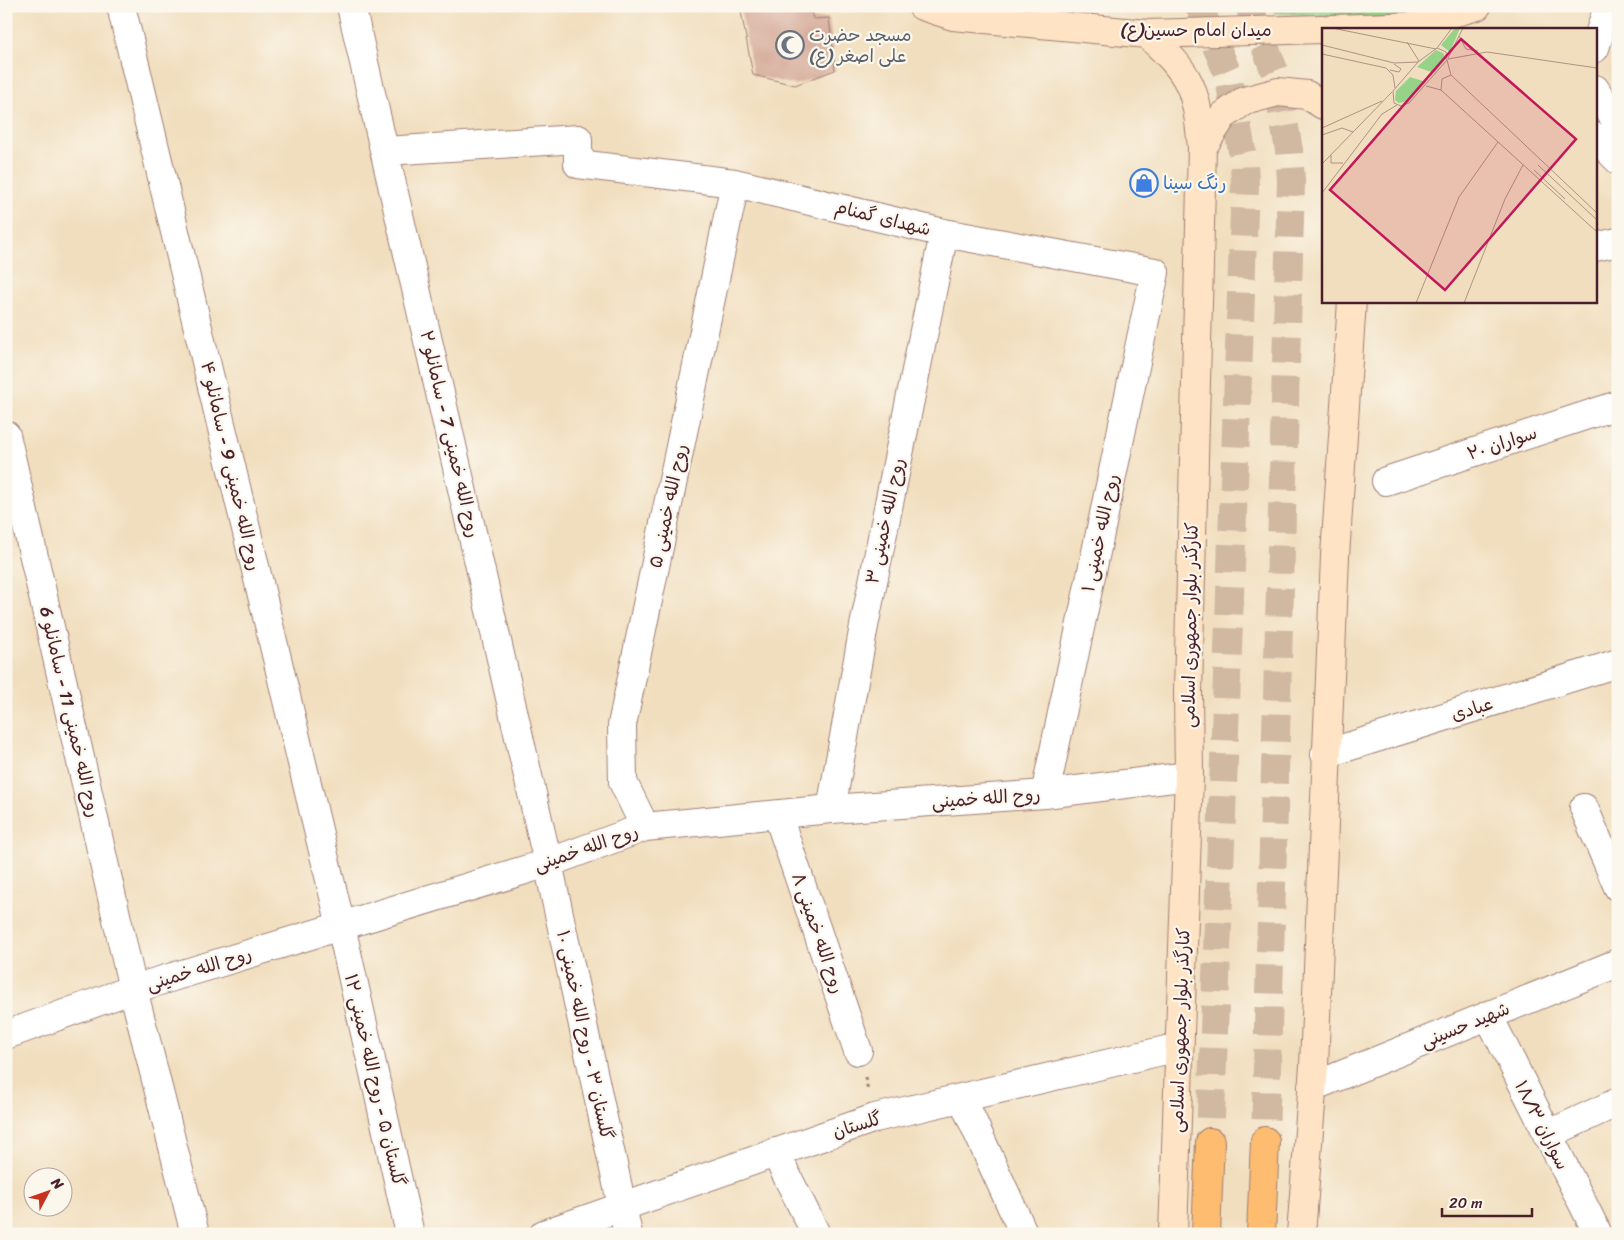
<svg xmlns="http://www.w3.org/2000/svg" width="1624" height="1240" font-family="Sriracha,'Playpen Sans Arabic',sans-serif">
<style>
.green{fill:url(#green-dots);stroke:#70795a}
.building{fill:#d1a391}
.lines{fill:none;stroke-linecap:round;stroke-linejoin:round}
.primary-tunnel{stroke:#d0b8a1;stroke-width:28;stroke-dasharray:28 14;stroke-linecap:butt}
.minor-casing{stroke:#9e7e74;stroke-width:30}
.tertiary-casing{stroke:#9e7e74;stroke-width:30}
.secondary-casing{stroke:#9e7e74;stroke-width:30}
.primary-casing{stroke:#9e7e74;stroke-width:30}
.path{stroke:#9e7e74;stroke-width:3;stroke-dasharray:4 4;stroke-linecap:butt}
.minor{stroke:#fff;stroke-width:28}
.tertiary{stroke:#fff;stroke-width:28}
.secondary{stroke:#fee4c5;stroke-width:28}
.primary{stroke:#fdbc6f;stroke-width:28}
.labels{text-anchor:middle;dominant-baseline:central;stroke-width:4.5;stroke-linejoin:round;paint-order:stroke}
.street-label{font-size:18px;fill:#4a1f2b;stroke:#fbf7ec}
.worship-label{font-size:18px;fill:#5b616d;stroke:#fbf7ec;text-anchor:start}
.shop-label{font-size:18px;fill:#366cbe;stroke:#fbf7ec;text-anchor:start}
.inset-road{fill:none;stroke:#ae9283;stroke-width:1}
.view{fill:#c2185b;fill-opacity:0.15;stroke:#c2185b;stroke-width:2.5}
.inset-edge{fill:none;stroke:#4a1f2b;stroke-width:2.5}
</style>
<defs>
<pattern id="green-dots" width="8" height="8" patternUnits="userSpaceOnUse" patternTransform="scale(1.25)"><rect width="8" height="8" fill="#96d388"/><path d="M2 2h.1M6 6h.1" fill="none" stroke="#83b576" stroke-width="1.8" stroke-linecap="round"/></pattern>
</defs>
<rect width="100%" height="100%" fill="#fbf7ec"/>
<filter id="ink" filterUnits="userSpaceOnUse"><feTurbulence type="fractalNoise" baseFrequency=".02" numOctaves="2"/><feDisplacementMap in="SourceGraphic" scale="10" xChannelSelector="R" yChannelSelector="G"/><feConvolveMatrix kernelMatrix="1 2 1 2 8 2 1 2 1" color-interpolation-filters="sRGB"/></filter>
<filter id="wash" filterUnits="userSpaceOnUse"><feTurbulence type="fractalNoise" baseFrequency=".0096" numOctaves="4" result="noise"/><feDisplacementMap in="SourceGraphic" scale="20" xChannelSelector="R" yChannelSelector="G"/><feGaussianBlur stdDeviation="1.12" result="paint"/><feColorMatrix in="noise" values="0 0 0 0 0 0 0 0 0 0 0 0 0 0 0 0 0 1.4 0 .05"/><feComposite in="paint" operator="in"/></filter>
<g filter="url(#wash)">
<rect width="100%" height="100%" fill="#f1debe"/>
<path class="green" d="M 1272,6 L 1421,6 L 1409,14 L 1391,19 L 1275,13 Z"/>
<g id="blocks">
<path class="building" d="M 740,6 L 810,6 L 813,19 L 829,18 L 835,70 L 795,85 L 753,75 Z"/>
</g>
</g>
<g filter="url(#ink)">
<use href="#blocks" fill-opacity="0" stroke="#9e7e74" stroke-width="1"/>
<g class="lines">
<path class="primary-tunnel" d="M 1199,6 L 1228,74 L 1244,162 L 1245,184 L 1210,1142
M 1249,6 L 1275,72 L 1289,150 L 1291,181 L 1265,1141"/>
<defs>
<path id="minor" d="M 121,6 L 341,926 L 410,1234
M 351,6 L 548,863 L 628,1234
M 385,151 L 578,139 L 578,164 L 735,183 L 944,233 L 1155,272 L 1045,794
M 1595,247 L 1618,242
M 6,435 L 133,989 L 195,1234
M 1386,481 L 1618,405
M 1325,754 L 1618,663
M 1584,808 L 1618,887
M 831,809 L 864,626 L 944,233
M 778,816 L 858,1051
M 645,827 L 623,782 L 622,725 L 735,183
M 1488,1015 L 1598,1234
M 1312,1087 L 1618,963
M 962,1098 L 1024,1234
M 1547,1135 L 1618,1102
M 775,1152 L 816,1234"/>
<path id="tertiary" d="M 1595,48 L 1608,6
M 1595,89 L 1618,124
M 1595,137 L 1618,160
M 6,1035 L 133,989 L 548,863 L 645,827 L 831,809 L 1045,794 L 1189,776
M 544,1234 L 875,1118 L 1179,1047"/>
<path id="secondary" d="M 922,6 L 953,16 L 1147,34 L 1323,29
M 1442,16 L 1477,6
M 1333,29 L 1420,26 C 1434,23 1441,17 1450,6
M 1147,34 C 1192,76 1196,87 1202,148 L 1188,691 L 1189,776 L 1173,1234
M 1202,148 L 1223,116 L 1244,101 L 1278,92 L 1307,95 L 1323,105
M 1301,1234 L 1314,1066 L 1335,556 L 1352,301"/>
<path id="primary" d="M 1206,1234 L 1210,1142
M 1261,1234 L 1265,1141"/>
</defs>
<use href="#minor" class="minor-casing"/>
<use href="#tertiary" class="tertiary-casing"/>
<use href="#secondary" class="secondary-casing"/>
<use href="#primary" class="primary-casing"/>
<path class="path" d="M 865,1077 L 868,1091"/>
<use href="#minor" class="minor"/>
<use href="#tertiary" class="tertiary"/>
<use href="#secondary" class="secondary"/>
<use href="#primary" class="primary"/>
</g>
</g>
<defs>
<symbol id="mosque-ring" viewBox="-11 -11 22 22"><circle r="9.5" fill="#fbf7ec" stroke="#6b7280" stroke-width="1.5"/><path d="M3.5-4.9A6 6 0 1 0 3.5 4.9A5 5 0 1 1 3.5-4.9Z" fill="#6b7280"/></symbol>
<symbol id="shop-ring" viewBox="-11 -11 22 22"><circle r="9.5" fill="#fbf7ec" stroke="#3f7fe0" stroke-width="1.5"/><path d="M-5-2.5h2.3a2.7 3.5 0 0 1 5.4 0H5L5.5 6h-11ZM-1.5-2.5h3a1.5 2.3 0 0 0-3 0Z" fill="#3f7fe0"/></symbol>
</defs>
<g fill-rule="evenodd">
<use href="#mosque-ring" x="774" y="29" width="32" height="32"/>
<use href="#shop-ring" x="1128" y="167" width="32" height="32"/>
</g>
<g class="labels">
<g class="street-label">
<text x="1196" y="30">میدان امام حسین(ع)</text>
<text transform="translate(883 218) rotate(14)">شهدای گمنام</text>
<text transform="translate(450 434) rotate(77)">روح الله خمینی 7 - سامانلو ۲</text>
<text transform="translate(1502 443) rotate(-18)">سواران ۲۰</text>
<text transform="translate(231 466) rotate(77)">روح الله خمینی 9 - سامانلو ۴</text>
<text transform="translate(668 506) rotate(-78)">روح الله خمینی ۵</text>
<text transform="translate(885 521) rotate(-78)">روح الله خمینی ۳</text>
<text transform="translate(1100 533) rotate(-78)">روح الله خمینی ۱</text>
<text transform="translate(1190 625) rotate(-89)">کنارگذر بلوار جمهوری اسلامی</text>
<text transform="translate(1472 709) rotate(-17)">عبادی</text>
<text transform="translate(70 712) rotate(77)">روح الله خمینی 11 - سامانلو 6</text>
<text transform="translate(986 798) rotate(-4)">روح الله خمینی</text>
<text transform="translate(586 848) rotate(-19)">روح الله خمینی</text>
<text transform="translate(818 933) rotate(71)">روح الله خمینی ۸</text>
<text transform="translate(199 969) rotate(-17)">روح الله خمینی</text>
<text transform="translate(1465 1025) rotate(-22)">شهید حسینی</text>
<text transform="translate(1180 1030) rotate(-88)">کنارگذر بلوار جمهوری اسلامی</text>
<text transform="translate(585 1035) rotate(78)">گلستان ۳ - روح الله خمینی ۱۰</text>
<text transform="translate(375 1080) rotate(77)">گلستان ۵ - روح الله خمینی ۱۲</text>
<text transform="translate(857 1125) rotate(-17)">گلستان</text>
<text transform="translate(1542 1125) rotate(63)">سواران ۱۸/۳</text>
</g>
<g class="worship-label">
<text x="809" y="35">مسجد حضرت<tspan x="809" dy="21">علی اصغر (ع)</tspan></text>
</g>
<g class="shop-label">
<text x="1163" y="183">رنگ سینا</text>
</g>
</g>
<g transform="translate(1322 28)">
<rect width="275" height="275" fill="#f1debe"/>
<path d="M 133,0 L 138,0 L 128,24 L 119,17 ZM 114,22 L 121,25 L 124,30 L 112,45 L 95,39 ZM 88,49 L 104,54 L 86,73 L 77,75 L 73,72 L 74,63 Z" fill="#96d388"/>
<path class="inset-road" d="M 10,0 L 114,21M 137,8 L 144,21 L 156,23M 85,14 L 97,33M 0,17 L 72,35 L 96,34M 115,20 L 124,24 L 125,32 L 87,75 L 79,78 L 72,75 L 71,63 L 96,34 ZM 115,20 L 130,0M 0,26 L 64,40 L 71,47 L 73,60M 126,30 L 141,0M 126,31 L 165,24 L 275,40M 125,32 L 129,47 L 275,185M 68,42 L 77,44 L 79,41 L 72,36M 104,58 L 119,62 L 275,204M 119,62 L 120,51 L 129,47M 0,100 L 60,73M 0,107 L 20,100 L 31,104M 9,127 L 9,135 L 21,135M 0,136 L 70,64M 216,137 L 275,192M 212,142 L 243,171M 0,165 L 60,86 L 75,77M 94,275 L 137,169 L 176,114M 142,275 L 183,171 L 201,137"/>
<path class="view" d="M 139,11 L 254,111 L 123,262 L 8,162 Z"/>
<rect width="275" height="275" class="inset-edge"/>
</g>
<rect width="1624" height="1240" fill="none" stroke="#fbf7ec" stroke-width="25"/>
<g transform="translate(48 1192) rotate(49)"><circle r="24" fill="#fbf7ec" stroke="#b4a19f"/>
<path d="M0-4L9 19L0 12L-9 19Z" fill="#c8321e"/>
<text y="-8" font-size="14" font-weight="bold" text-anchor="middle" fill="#4a1f2b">N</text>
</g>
<path d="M1442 1208v8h90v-8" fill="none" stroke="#4a1f2b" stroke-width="2.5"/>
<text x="1449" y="1208" font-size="15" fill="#4a1f2b" stroke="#fbf7ec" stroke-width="4" paint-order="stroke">20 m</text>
</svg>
